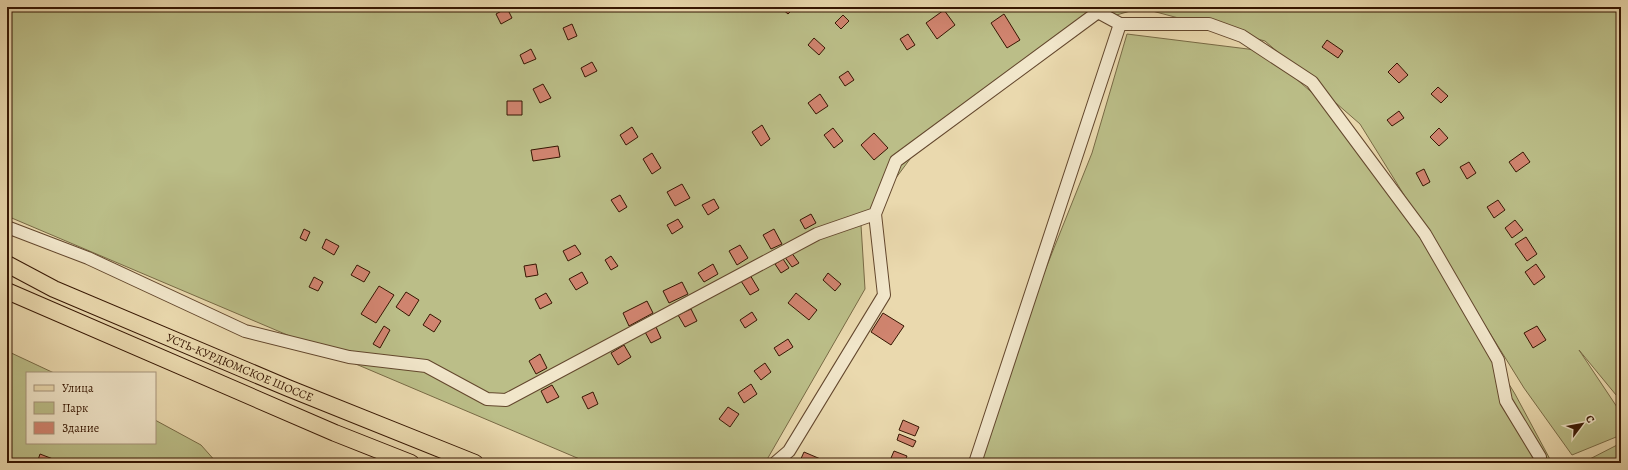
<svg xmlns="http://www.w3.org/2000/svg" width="1628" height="470" font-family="Alegreya,serif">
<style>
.green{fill:#bbbe88;stroke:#786a45}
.building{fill:#d0846f;stroke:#361602}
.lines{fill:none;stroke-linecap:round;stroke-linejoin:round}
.minor-casing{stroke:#63472d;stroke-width:14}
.major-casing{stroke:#361602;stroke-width:18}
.minor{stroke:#f1e6ca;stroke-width:12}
.major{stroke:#ead9ae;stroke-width:16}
.labels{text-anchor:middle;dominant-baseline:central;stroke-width:3;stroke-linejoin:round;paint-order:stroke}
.street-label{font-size:12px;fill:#361602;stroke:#f1e6ca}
</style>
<rect width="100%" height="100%" fill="#ead9ae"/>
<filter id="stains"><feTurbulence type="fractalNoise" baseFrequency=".005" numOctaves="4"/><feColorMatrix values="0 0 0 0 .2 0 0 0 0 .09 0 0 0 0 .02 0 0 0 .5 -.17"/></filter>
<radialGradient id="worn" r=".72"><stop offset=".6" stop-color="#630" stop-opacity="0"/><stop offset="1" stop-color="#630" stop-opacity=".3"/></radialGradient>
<path class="green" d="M 7,7 L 1621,7 L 1621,401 L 1579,350 L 1621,413 L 1621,435 L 1572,455 L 1524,388 L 1360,124 L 1265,41 L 1141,8 L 1067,29 L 936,124 L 861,225 L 865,289 L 765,463 L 589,463 L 7,216 Z
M 1127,34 L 1264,51 L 1354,129 L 1515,394 L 1552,463 L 968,463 L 1092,153 Z
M 7,351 L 54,373 L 27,373 L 27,443 L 155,443 L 155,420 L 201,445 L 217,463 L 7,463 Z
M 1621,443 L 1621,463 L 1582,463 Z"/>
<path class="building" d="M 782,7 L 795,7 L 788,14 L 781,8 Z
M 507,8 L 512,18 L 501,24 L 496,14 Z
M 944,10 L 955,25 L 937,39 L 926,23 Z
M 1004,14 L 1020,40 L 1007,48 L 991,23 Z
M 843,15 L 849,21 L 841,29 L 835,23 Z
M 572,24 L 577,36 L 568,40 L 563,28 Z
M 908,34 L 915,45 L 907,50 L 900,39 Z
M 814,38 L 825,48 L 819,55 L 808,45 Z
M 1327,40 L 1343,51 L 1338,58 L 1322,47 Z
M 531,49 L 536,59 L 524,64 L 520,55 Z
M 592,62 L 597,71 L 585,77 L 581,68 Z
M 1397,63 L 1408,75 L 1399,83 L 1388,72 Z
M 848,71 L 854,80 L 845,86 L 839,77 Z
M 543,84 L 551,98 L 540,103 L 533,89 Z
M 1438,87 L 1448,96 L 1441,103 L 1431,94 Z
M 820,94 L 828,106 L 816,114 L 808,103 Z
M 507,101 L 522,101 L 522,115 L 507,115 Z
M 1399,111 L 1404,118 L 1392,126 L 1387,120 Z
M 762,125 L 770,139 L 761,146 L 752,132 Z
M 632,127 L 638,137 L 626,145 L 620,135 Z
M 833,128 L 843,141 L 834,148 L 824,135 Z
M 1439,128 L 1448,138 L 1439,146 L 1430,137 Z
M 874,133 L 888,148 L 874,160 L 861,145 Z
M 558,146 L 560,157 L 533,161 L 531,150 Z
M 1523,152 L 1530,162 L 1516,172 L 1509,162 Z
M 652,153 L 661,168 L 652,174 L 643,159 Z
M 1469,162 L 1476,173 L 1467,179 L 1460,167 Z
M 1424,169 L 1430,182 L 1423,186 L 1416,173 Z
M 682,184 L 690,198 L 675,206 L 667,192 Z
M 620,195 L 627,207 L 619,212 L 611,200 Z
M 714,199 L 719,208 L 708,215 L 702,205 Z
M 1498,200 L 1505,210 L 1494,218 L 1487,207 Z
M 811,214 L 816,223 L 805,229 L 800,220 Z
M 678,219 L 683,227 L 672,234 L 667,225 Z
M 1515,220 L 1523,230 L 1512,238 L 1505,228 Z
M 304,229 L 310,232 L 306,241 L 300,238 Z
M 774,229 L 782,244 L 771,249 L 763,235 Z
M 1526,237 L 1537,254 L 1527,261 L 1515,244 Z
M 326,239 L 339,246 L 334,255 L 322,248 Z
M 575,245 L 581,254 L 568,261 L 563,251 Z
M 740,245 L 748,258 L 737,265 L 729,251 Z
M 791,252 L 799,263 L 792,267 L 784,256 Z
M 611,256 L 618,266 L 611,270 L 605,260 Z
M 783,259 L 789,268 L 781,273 L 775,264 Z
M 536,264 L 538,275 L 526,277 L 524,266 Z
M 713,264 L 718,274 L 704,282 L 698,273 Z
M 1536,264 L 1545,277 L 1534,285 L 1525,272 Z
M 357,265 L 370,272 L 364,282 L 351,275 Z
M 582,272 L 588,283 L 576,290 L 569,279 Z
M 828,273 L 841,284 L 835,291 L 823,280 Z
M 750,275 L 759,290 L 750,295 L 741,281 Z
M 314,277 L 323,282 L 318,291 L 309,287 Z
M 682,282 L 688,294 L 669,303 L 663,291 Z
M 379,286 L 394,295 L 376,323 L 361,314 Z
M 406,292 L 419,300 L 409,316 L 396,307 Z
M 546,293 L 552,303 L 540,309 L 535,299 Z
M 796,293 L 817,310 L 809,320 L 788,303 Z
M 647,301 L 653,313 L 629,326 L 623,313 Z
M 691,309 L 697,321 L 685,327 L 678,315 Z
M 752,312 L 757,320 L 745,328 L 740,320 Z
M 883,313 L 904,326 L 891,345 L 871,332 Z
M 430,314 L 441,321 L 434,332 L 423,325 Z
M 384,326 L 390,330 L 380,348 L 373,344 Z
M 1537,326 L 1546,340 L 1533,348 L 1524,333 Z
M 656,327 L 661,338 L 651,343 L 645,332 Z
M 788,339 L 793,347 L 779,356 L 774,348 Z
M 624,345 L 631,357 L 618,365 L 611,353 Z
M 540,354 L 547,368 L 536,374 L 529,361 Z
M 765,363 L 771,372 L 761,380 L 754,371 Z
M 751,384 L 757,394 L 744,403 L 738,393 Z
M 552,385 L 559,397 L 547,403 L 541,391 Z
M 593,392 L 598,404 L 588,409 L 582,397 Z
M 728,407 L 739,414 L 730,427 L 719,419 Z
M 903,420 L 919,427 L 915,436 L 899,430 Z
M 899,434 L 916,441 L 913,447 L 897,440 Z
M 894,451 L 907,456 L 904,463 L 891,458 Z
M 804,452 L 830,463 L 799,463 Z
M 40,454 L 53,459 L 51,463 L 37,463 Z"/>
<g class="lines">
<defs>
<path id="minor" d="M 1098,12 L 1120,24 L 1209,24 L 1242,36 L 1312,82 L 1425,234 L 1498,360 L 1506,401 L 1540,457 L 1540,463
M 7,227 L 88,258 L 245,331 L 349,357 L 426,366 L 487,399 L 506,400 L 817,234 L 875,214 L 896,161 L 1098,12 L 1099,7
M 775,463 L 789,451 L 884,295 L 875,214
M 975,463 L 1120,24"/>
<g id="major">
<path id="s1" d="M 7,264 L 54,289 L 288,388 L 475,463"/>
<path d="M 7,291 L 335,433 L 411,463"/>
</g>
</defs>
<use href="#minor" class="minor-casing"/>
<use href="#major" class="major-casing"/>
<use href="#minor" class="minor"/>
<use href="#major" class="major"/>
</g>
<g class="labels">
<g class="street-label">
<text stroke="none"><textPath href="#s1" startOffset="255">УСТЬ-КУРДЮМСКОЕ ШОССЕ</textPath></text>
</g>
</g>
<rect width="1628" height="470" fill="none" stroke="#ead9ae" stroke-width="24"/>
<rect x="8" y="8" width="1612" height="454" fill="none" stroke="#361602" stroke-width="2"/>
<rect x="12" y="12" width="1604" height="446" fill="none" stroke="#361602"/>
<rect x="26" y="372" width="130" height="72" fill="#f1e6ca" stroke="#a6937a"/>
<rect x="34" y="385" width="20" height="6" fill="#ead9ae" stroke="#a6937a"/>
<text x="62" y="392" font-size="12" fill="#361602">Улица</text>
<rect x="34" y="402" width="20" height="12" fill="#bbbe88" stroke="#a6937a"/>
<text x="62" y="412" font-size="12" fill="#361602">Парк</text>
<rect x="34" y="422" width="20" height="12" fill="#d0846f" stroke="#a6937a"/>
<text x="62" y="432" font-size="12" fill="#361602">Здание</text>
<g transform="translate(1582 424) rotate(58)" stroke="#f1e6ca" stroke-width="3" paint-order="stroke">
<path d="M0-3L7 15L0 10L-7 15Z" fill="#361602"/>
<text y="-6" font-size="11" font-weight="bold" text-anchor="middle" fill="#361602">С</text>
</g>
<rect width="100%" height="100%" filter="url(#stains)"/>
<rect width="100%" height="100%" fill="url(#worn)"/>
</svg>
